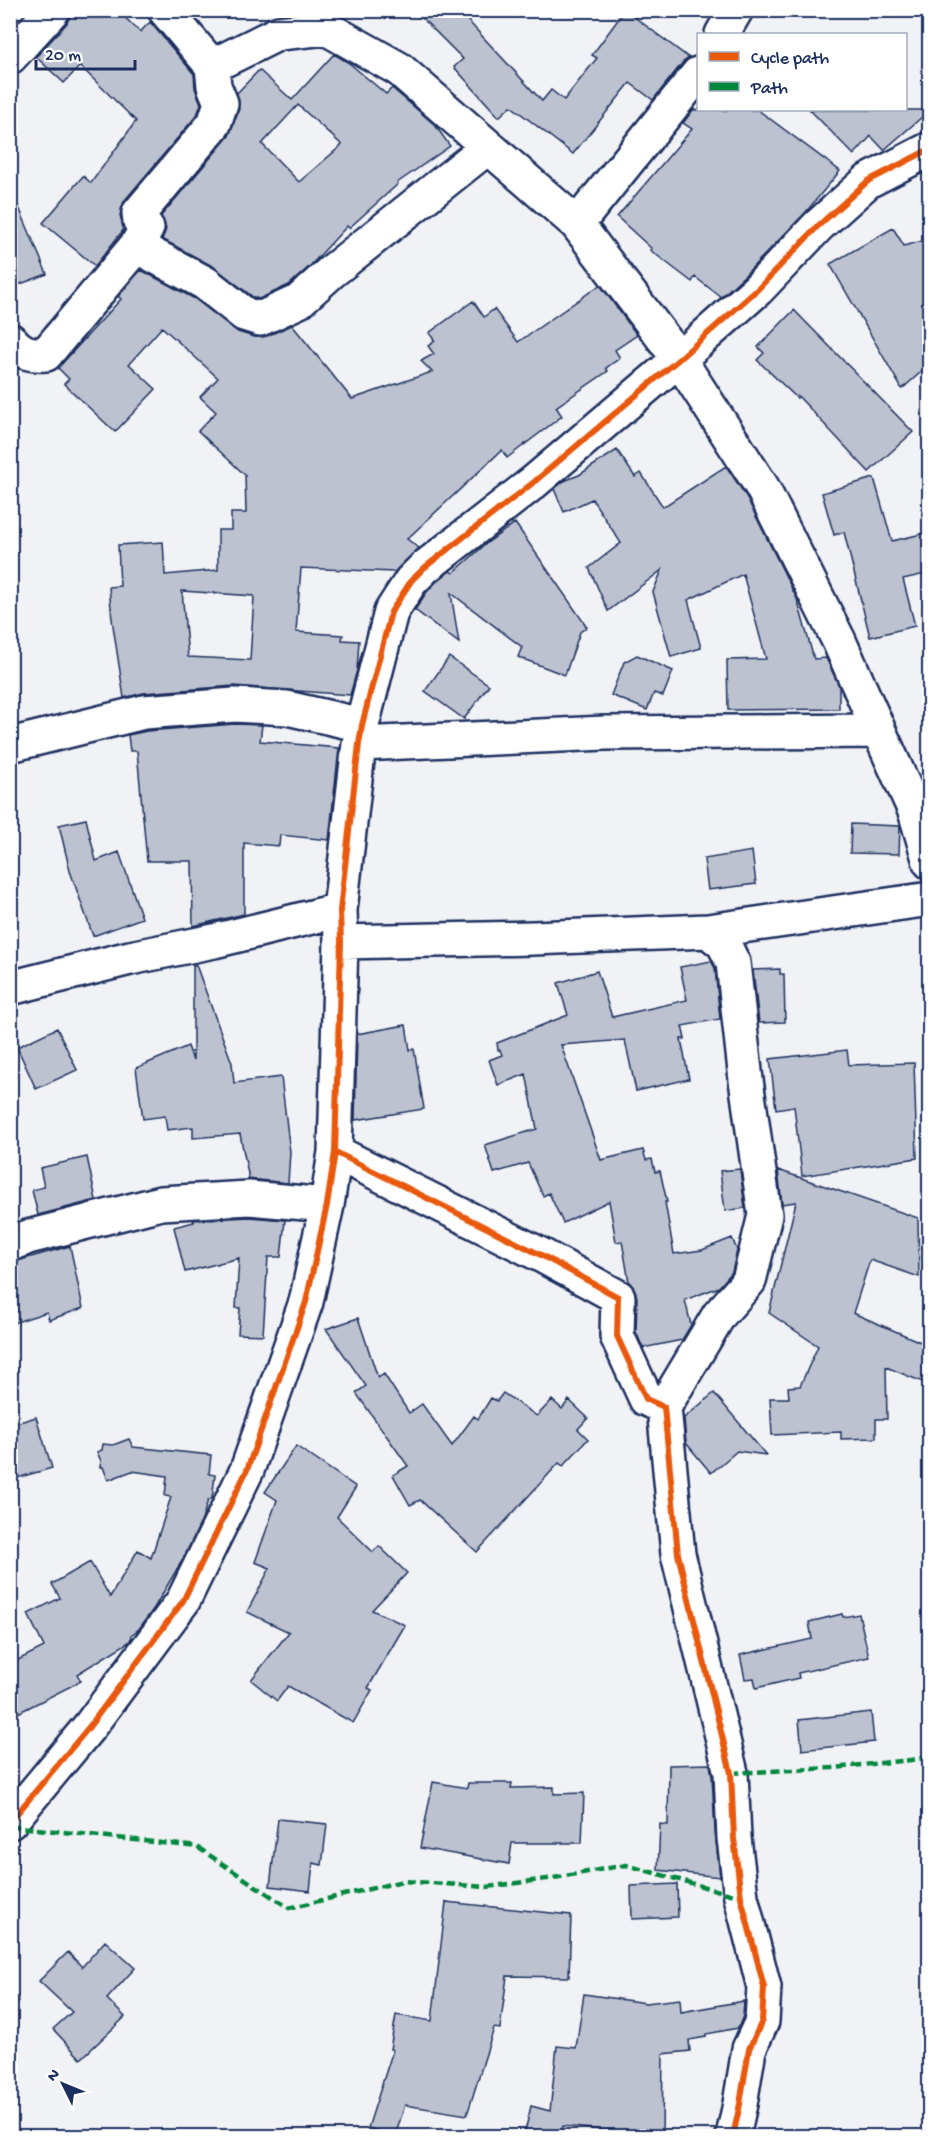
<svg xmlns="http://www.w3.org/2000/svg" width="940" height="2147" font-family="'Gochi Hand',sans-serif">
<style>
.building{fill:#bcc2d0;stroke:#1b2f5e;stroke-width:1.5;fill-rule:evenodd}
.lines{fill:none;stroke-linecap:round;stroke-linejoin:round}
.minor-casing{stroke:#1b2f5e;stroke-width:38}
.minor{stroke:#fff;stroke-width:33}
.quiet{stroke:#00873e;stroke-width:4.5;stroke-dasharray:9 4.5;stroke-linecap:butt}
.cycleway-casing{stroke:#fff;stroke-width:10}
.cycleway{stroke:#e8590c;stroke-width:6}
</style>
<rect width="100%" height="100%" fill="#f1f2f5"/>
<filter id="ink" filterUnits="userSpaceOnUse"><feTurbulence type="fractalNoise" baseFrequency=".0167" numOctaves="2"/><feDisplacementMap in="SourceGraphic" scale="12" xChannelSelector="R" yChannelSelector="G"/><feConvolveMatrix kernelMatrix="1 2 1 2 8 2 1 2 1" color-interpolation-filters="sRGB"/></filter>
<g filter="url(#ink)">
<path class="building" d="M 71,10 L 117,10 L 140,32 L 150,22 L 194,74 L 195,88 L 201,104 L 197,115 L 124,201 L 120,215 L 124,229 L 95,266 L 43,223 L 83,176 L 91,183 L 136,121 L 80,66 L 64,83 L 36,57 L 67,23 Z
M 414,10 L 458,10 L 542,101 L 551,90 L 564,100 L 597,58 L 592,55 L 625,10 L 689,58 L 683,62 L 653,100 L 630,83 L 573,154 L 511,106 L 499,117 L 454,67 L 463,59 Z
M 334,54 L 349,63 L 386,94 L 392,88 L 435,125 L 450,146 L 397,183 L 398,184 L 349,228 L 347,226 L 311,265 L 289,285 L 259,299 L 253,297 L 214,267 L 162,239 L 166,229 L 161,216 L 229,136 L 239,109 L 237,93 L 259,70 L 292,100 ZM 298,105 L 342,145 L 299,182 L 262,144 Z
M 693,110 L 758,110 L 840,171 L 806,212 L 745,275 L 721,297 L 695,277 L 692,282 L 650,250 L 652,249 L 617,217 L 692,129 L 683,123 Z
M 810,110 L 930,110 L 884,150 L 871,136 L 854,155 Z
M 10,186 L 47,274 L 10,288 Z
M 893,228 L 904,246 L 930,239 L 930,364 L 902,389 L 830,264 Z
M 141,270 L 195,299 L 238,332 L 254,337 L 267,336 L 292,325 L 352,399 L 432,372 L 421,361 L 434,354 L 428,346 L 435,341 L 429,333 L 473,301 L 484,317 L 494,309 L 518,342 L 600,285 L 637,335 L 615,350 L 620,358 L 606,368 L 608,371 L 556,407 L 562,416 L 507,458 L 502,450 L 407,539 L 419,548 L 394,572 L 301,568 L 296,632 L 343,635 L 342,640 L 359,641 L 357,670 L 350,695 L 234,686 L 143,693 L 124,698 L 112,619 L 109,587 L 120,586 L 118,545 L 163,542 L 165,575 L 218,570 L 218,530 L 231,530 L 231,513 L 246,513 L 245,475 L 198,431 L 216,412 L 200,397 L 218,378 L 162,327 L 129,364 L 156,389 L 115,432 L 64,384 L 69,379 L 58,368 L 121,299 L 118,296 ZM 182,591 L 254,596 L 250,660 L 188,657 Z
M 794,310 L 913,432 L 869,472 L 798,396 L 797,398 L 757,360 L 764,353 L 758,347 Z
M 617,450 L 635,477 L 641,473 L 663,507 L 726,466 L 746,496 L 797,599 L 814,659 L 826,658 L 839,686 L 839,709 L 728,710 L 727,660 L 766,659 L 743,574 L 688,600 L 701,648 L 671,657 L 653,592 L 662,570 L 608,611 L 589,568 L 621,543 L 592,499 L 564,512 L 554,489 L 564,481 L 579,475 Z
M 874,478 L 892,541 L 930,532 L 930,573 L 903,579 L 915,626 L 870,637 L 844,532 L 834,535 L 822,493 Z
M 515,523 L 587,627 L 580,632 L 565,675 L 518,657 L 522,647 L 451,593 L 459,643 L 415,610 L 426,593 L 436,582 L 450,571 L 453,573 L 487,543 Z
M 637,655 L 673,671 L 663,696 L 654,693 L 647,710 L 611,695 L 624,662 Z
M 449,657 L 489,685 L 464,719 L 425,691 Z
M 235,724 L 262,725 L 260,741 L 339,748 L 329,840 L 280,835 L 279,846 L 244,843 L 244,914 L 193,926 L 192,861 L 147,861 L 137,751 L 130,751 L 128,735 L 147,731 Z
M 86,819 L 96,861 L 119,852 L 142,918 L 93,936 L 70,871 L 59,825 Z
M 851,824 L 900,826 L 899,854 L 850,853 Z
M 752,851 L 756,884 L 708,890 L 704,859 Z
M 711,961 L 715,968 L 720,1019 L 682,1026 L 685,1039 L 681,1039 L 689,1079 L 636,1091 L 625,1040 L 561,1045 L 601,1160 L 643,1150 L 646,1160 L 652,1159 L 655,1172 L 660,1171 L 667,1202 L 665,1202 L 674,1254 L 702,1250 L 732,1238 L 737,1250 L 732,1272 L 719,1287 L 685,1300 L 691,1325 L 682,1340 L 643,1348 L 636,1332 L 637,1297 L 634,1288 L 629,1282 L 622,1241 L 616,1242 L 609,1201 L 563,1223 L 549,1193 L 543,1196 L 528,1163 L 494,1173 L 485,1145 L 537,1129 L 526,1074 L 498,1085 L 489,1060 L 502,1055 L 500,1050 L 498,1050 L 497,1043 L 568,1015 L 558,983 L 597,971 L 612,1017 L 687,1000 L 680,967 Z
M 193,965 L 196,965 L 232,1063 L 234,1083 L 281,1077 L 290,1152 L 288,1183 L 249,1179 L 240,1134 L 193,1138 L 193,1127 L 167,1130 L 165,1116 L 143,1119 L 136,1068 L 188,1046 L 193,1061 Z
M 780,969 L 780,974 L 784,974 L 785,1022 L 759,1023 L 753,970 Z
M 406,1025 L 410,1050 L 414,1049 L 424,1109 L 355,1120 L 357,1034 Z
M 57,1028 L 77,1070 L 36,1089 L 17,1047 Z
M 847,1050 L 849,1065 L 914,1063 L 917,1158 L 802,1176 L 794,1106 L 776,1109 L 770,1059 Z
M 87,1157 L 96,1200 L 38,1215 L 32,1190 L 44,1187 L 40,1168 Z
M 740,1169 L 745,1208 L 725,1211 L 720,1171 Z
M 778,1170 L 918,1218 L 919,1277 L 870,1260 L 853,1313 L 930,1346 L 930,1385 L 886,1367 L 887,1419 L 876,1419 L 876,1438 L 841,1439 L 841,1432 L 772,1435 L 770,1398 L 789,1398 L 788,1387 L 800,1386 L 818,1346 L 769,1313 L 796,1202 L 782,1204 Z
M 249,1217 L 285,1220 L 281,1257 L 268,1257 L 263,1335 L 238,1334 L 240,1308 L 236,1308 L 239,1258 L 185,1272 L 174,1227 L 194,1222 L 193,1220 Z
M 70,1246 L 83,1308 L 49,1320 L 47,1312 L 10,1324 L 10,1263 Z
M 358,1318 L 378,1378 L 384,1374 L 409,1413 L 422,1404 L 452,1446 L 474,1416 L 478,1419 L 491,1398 L 497,1401 L 503,1393 L 537,1416 L 552,1400 L 562,1409 L 569,1400 L 588,1418 L 578,1429 L 588,1439 L 563,1466 L 559,1463 L 477,1552 L 420,1500 L 410,1505 L 393,1475 L 408,1466 L 356,1393 L 366,1386 L 326,1329 Z
M 714,1393 L 766,1455 L 737,1451 L 711,1473 L 686,1443 L 684,1418 Z
M 36,1417 L 52,1468 L 10,1480 L 10,1425 Z
M 129,1439 L 133,1447 L 211,1455 L 209,1474 L 215,1475 L 212,1499 L 208,1500 L 202,1520 L 183,1559 L 154,1608 L 139,1629 L 131,1635 L 132,1637 L 129,1642 L 77,1674 L 81,1681 L 10,1717 L 10,1664 L 44,1647 L 28,1614 L 60,1598 L 52,1584 L 90,1562 L 110,1597 L 138,1550 L 151,1558 L 171,1497 L 165,1496 L 167,1476 L 132,1471 L 108,1480 L 103,1467 L 100,1467 L 101,1461 L 97,1452 L 102,1450 L 103,1444 L 113,1445 Z
M 296,1446 L 356,1487 L 337,1517 L 373,1552 L 379,1546 L 407,1573 L 372,1610 L 405,1625 L 368,1688 L 372,1690 L 353,1723 L 288,1686 L 277,1701 L 251,1680 L 289,1632 L 247,1612 L 270,1568 L 255,1562 L 277,1500 L 265,1492 Z
M 842,1614 L 843,1617 L 859,1614 L 869,1657 L 798,1673 L 799,1678 L 756,1688 L 754,1678 L 745,1679 L 740,1655 L 812,1639 L 809,1622 Z
M 871,1712 L 874,1742 L 802,1750 L 799,1720 Z
M 710,1764 L 712,1776 L 715,1831 L 720,1877 L 658,1870 L 660,1824 L 668,1825 L 669,1765 Z
M 433,1782 L 467,1788 L 468,1783 L 512,1783 L 511,1788 L 554,1787 L 554,1794 L 584,1793 L 582,1843 L 512,1843 L 509,1864 L 420,1848 Z
M 278,1819 L 327,1824 L 322,1865 L 313,1863 L 310,1891 L 270,1886 Z
M 677,1884 L 678,1917 L 632,1919 L 631,1886 Z
M 446,1902 L 571,1915 L 569,1977 L 507,1976 L 500,2029 L 494,2028 L 467,2115 L 405,2105 L 395,2136 L 368,2128 L 393,2050 L 390,2049 L 396,2015 L 432,2021 Z
M 105,1941 L 135,1968 L 107,1999 L 125,2017 L 81,2059 L 53,2029 L 72,2012 L 39,1981 L 68,1952 L 82,1967 Z
M 584,1994 L 646,2003 L 680,1999 L 681,2012 L 744,2001 L 743,2016 L 738,2028 L 706,2034 L 706,2037 L 689,2040 L 690,2051 L 663,2054 L 662,2136 L 563,2126 L 560,2136 L 524,2136 L 531,2106 L 550,2111 L 557,2046 L 576,2048 Z"/>
<g class="lines">
<defs>
<path id="minor" d="M 722,34 L 736,10
M 10,57 L 53,10
M 212,66 L 279,33 L 326,28 L 399,69 L 577,224 L 679,359 L 762,487 L 839,641 L 879,731 L 915,811 L 930,862
M 577,224 L 698,74
M 136,246 L 205,283 L 244,314 L 260,319 L 299,301 L 331,272 L 488,147
M 10,340 C 22,353 29,355 46,354 L 136,246 L 147,228 L 140,221 L 139,213 L 214,124 L 221,103 L 214,86 L 212,66 L 165,10
M 359,744 L 605,733 L 879,731
M 10,745 L 144,712 L 235,705 L 287,708 L 362,725
M 341,942 L 533,938 L 708,931 L 930,899
M 10,988 L 130,958 L 214,941 L 340,910
M 335,1152 L 541,1255 L 618,1297 L 617,1336 L 646,1399 L 664,1407 L 678,1554 L 731,1773 L 734,1838 L 741,1897 L 764,1987 L 762,2021 L 749,2049 L 740,2104 L 733,2136
M 10,1245 L 28,1237 L 161,1203 L 249,1198 L 327,1205
M 664,1407 L 719,1315 L 749,1281 L 765,1215 L 746,1080 L 733,963 L 724,944 L 708,931
M 10,1822 L 89,1727 L 183,1601 L 247,1470 L 306,1302 L 327,1205 L 335,1152 L 341,942 L 340,910 L 359,744 L 362,725 L 391,612 L 411,581 L 424,568 L 534,482 L 679,359 L 758,289 L 818,226 L 868,181 L 930,149"/>
</defs>
<use href="#minor" class="minor-casing"/>
<use href="#minor" class="minor"/>
<path class="quiet" d="M 731,1773 L 833,1768 L 930,1758
M 10,1826 L 197,1847 L 289,1908 L 403,1881 L 487,1887 L 554,1878 L 626,1865 L 741,1897"/>
<defs>
<path id="cycleway" d="M 335,1152 L 541,1255 L 618,1297 L 617,1336 L 646,1399 L 664,1407 L 678,1554 L 731,1773 L 734,1838 L 741,1897 L 764,1987 L 762,2021 L 749,2049 L 740,2104 L 733,2136
M 10,1822 L 89,1727 L 183,1601 L 247,1470 L 306,1302 L 327,1205 L 335,1152 L 341,942 L 340,910 L 359,744 L 362,725 L 391,612 L 411,581 L 424,568 L 534,482 L 679,359 L 758,289 L 818,226 L 868,181 L 930,149"/>
</defs>
<use href="#cycleway" class="cycleway-casing"/>
<use href="#cycleway" class="cycleway"/>
</g>
</g>
<rect width="940" height="2147" fill="none" stroke="#fff" stroke-width="36"/>
<rect x="18" y="18" width="904" height="2111" fill="none" stroke="#1b2f5e" stroke-width="2" filter="url(#ink)"/>
<rect x="697" y="33" width="210" height="78" fill="#ffffff" stroke="#a4acbf" stroke-width="1.5"/>
<rect x="709" y="52" width="30" height="9" fill="#e8590c" stroke="#a4acbf" stroke-width="1.5"/>
<text x="751" y="63" font-size="18" fill="#1b2f5e">Cycle path</text>
<rect x="709" y="82" width="30" height="9" fill="#00873e" stroke="#a4acbf" stroke-width="1.5"/>
<text x="751" y="93" font-size="18" fill="#1b2f5e">Path</text>
<g transform="translate(63 2084) rotate(313)" stroke="#ffffff" stroke-width="4.5" paint-order="stroke">
<path d="M0-4.5L10 22L0 15L-10 22Z" fill="#1b2f5e"/>
<text y="-9" font-size="16" font-weight="bold" text-anchor="middle" fill="#1b2f5e">N</text>
</g>
<path d="M36 60v9h99v-9" fill="none" stroke="#1b2f5e" stroke-width="3"/>
<text x="45" y="60" font-size="18" fill="#1b2f5e" stroke="#ffffff" stroke-width="4.5" paint-order="stroke">20 m</text>
</svg>
